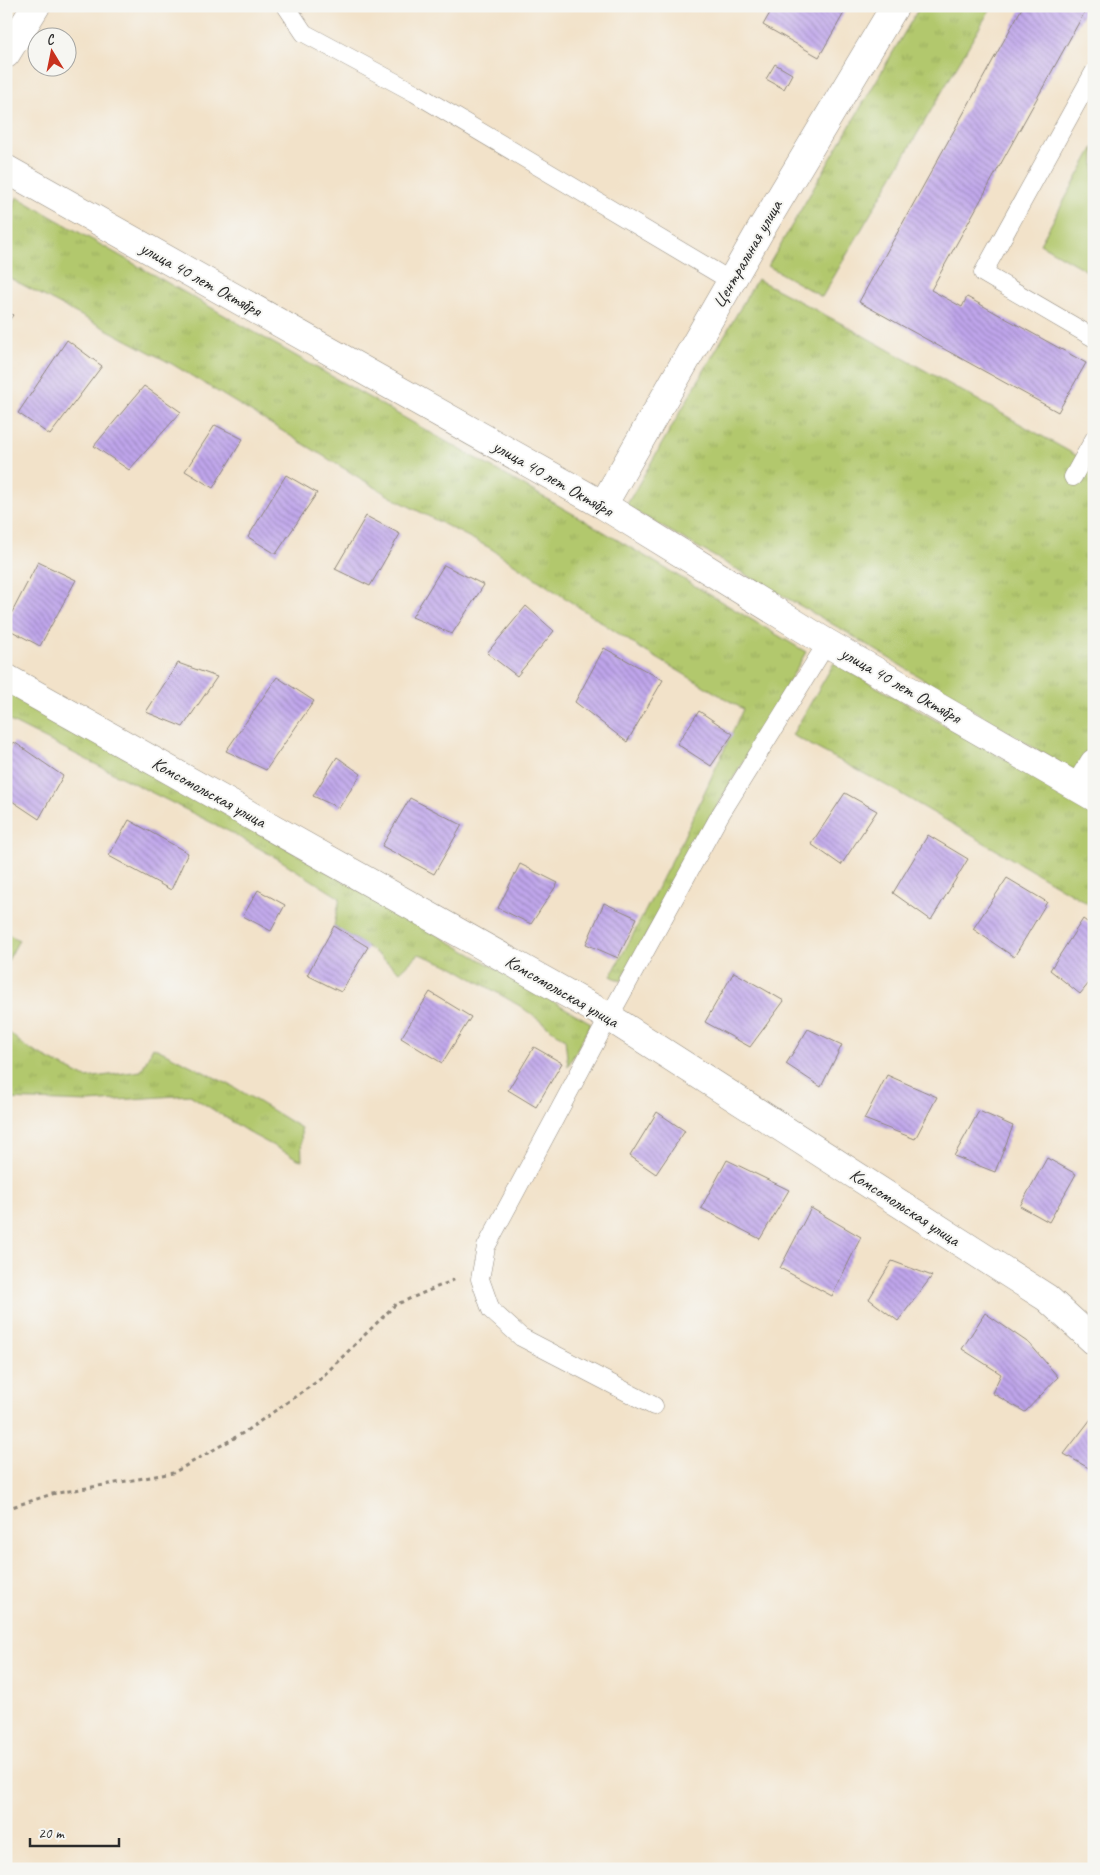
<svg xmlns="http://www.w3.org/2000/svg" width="1100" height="1875" font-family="Caveat,sans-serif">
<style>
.grass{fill:url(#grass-tufts);stroke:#6e7a4c}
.green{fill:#b2c86d;stroke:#6e7a4c}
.building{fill:url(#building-back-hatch)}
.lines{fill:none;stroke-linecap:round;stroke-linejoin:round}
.service-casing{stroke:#8e867a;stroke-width:19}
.minor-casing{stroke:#8e867a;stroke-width:29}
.path{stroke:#8e867a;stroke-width:3;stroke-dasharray:4 4;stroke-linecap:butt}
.service{stroke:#fff;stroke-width:18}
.minor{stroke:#fff;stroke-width:28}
.labels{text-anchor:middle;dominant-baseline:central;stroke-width:4;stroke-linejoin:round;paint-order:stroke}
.street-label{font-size:18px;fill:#2b2b2b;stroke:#f6f6f2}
</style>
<defs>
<pattern id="grass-tufts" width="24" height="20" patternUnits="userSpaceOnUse" patternTransform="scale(1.25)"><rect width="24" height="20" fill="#b2c86d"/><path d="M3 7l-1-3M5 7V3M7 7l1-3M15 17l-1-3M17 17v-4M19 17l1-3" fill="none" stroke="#99ac5f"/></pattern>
<pattern id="building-back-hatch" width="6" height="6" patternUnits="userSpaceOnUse" patternTransform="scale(1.25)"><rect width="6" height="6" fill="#bfa5eb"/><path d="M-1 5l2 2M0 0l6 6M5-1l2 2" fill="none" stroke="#9b87bf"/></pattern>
</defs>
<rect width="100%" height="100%" fill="#f6f6f2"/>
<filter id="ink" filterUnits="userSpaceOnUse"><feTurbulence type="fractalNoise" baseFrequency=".02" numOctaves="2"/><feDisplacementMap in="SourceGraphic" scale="10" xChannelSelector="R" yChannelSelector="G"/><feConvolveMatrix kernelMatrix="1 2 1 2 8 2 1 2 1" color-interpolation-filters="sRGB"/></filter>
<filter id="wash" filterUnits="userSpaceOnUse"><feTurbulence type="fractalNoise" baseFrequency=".0096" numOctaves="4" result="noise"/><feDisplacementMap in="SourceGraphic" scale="20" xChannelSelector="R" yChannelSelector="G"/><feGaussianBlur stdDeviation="1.12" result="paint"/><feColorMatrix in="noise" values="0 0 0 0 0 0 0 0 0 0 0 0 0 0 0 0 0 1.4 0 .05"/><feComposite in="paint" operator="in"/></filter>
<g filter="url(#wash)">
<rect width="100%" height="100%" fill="#f2e2c9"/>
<path class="grass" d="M 920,6 L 992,6 L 822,297 L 768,266 Z
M 17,197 L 589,523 L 806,652 L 715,810 L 621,981 L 611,976 L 680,845 L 743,709 L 643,650 L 490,548 L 391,497 L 172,364 L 6,276 L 6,223 Z
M 757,279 L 848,327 L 1088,462 L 1094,454 L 1094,743 L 1075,773 L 848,633 L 626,506 Z
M 834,663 L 1094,809 L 1094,907 L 889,787 L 792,735 Z
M 6,687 L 591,1023 L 568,1066 L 565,1039 L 520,1006 L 453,967 L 419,954 L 400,972 L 368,947 L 334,926 L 340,898 L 280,860 L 230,832 L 6,719 Z
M 6,933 L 19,940 L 6,964 Z
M 6,1030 L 27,1048 L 86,1078 L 141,1071 L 153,1047 L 234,1087 L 301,1128 L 302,1161 L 253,1135 L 190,1095 L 88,1102 L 6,1099 Z"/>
<path class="green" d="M 1094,147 L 1094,275 L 1040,244 Z"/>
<g id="blocks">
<path class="building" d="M 774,6 L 848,6 L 819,57 L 763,25 Z
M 1023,6 L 1088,6 L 931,290 L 962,307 L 967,297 L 1086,363 L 1058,412 L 859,302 Z
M 775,64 L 792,74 L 784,89 L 766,79 Z
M 6,311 L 13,315 L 6,325 Z
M 67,340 L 102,366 L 50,435 L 18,413 Z
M 144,386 L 181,412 L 129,470 L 94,446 Z
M 215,425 L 243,439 L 213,488 L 185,471 Z
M 286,475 L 317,493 L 276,554 L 248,537 Z
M 366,516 L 400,534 L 370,586 L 335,569 Z
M 38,562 L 76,580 L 40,646 L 6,628 L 6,624 Z
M 444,565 L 484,585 L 452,634 L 412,617 Z
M 526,606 L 554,631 L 517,676 L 487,653 Z
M 604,648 L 663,680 L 627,742 L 575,702 Z
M 178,663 L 217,677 L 183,727 L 146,712 Z
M 277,677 L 314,701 L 266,770 L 226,751 Z
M 699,711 L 733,734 L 711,766 L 677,744 Z
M 14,742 L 63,776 L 39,819 L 6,797 L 6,756 Z
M 337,757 L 361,774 L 339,808 L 313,796 Z
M 845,793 L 877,811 L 841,865 L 811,844 Z
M 410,798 L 462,825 L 434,874 L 382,846 Z
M 129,820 L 188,853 L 171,890 L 109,856 Z
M 928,835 L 968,859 L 931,920 L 893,893 Z
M 520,864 L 558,883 L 531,924 L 498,908 Z
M 1007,878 L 1047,902 L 1014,957 L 973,929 Z
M 258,890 L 285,905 L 271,931 L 243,916 Z
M 604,903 L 637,918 L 618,958 L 586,944 Z
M 1083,919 L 1094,927 L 1094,977 L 1080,994 L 1050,970 Z
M 334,926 L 368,947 L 341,992 L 307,975 Z
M 734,972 L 784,1001 L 750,1047 L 705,1022 Z
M 430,992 L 471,1017 L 442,1063 L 401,1038 Z
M 808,1029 L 842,1045 L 821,1087 L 786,1064 Z
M 534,1047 L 562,1063 L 536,1107 L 508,1090 Z
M 887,1075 L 937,1097 L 915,1139 L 864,1119 Z
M 979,1111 L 1013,1126 L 995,1172 L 954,1156 Z
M 657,1112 L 685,1131 L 656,1174 L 630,1156 Z
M 1047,1158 L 1076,1174 L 1049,1222 L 1020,1206 Z
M 727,1160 L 789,1190 L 760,1239 L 701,1208 Z
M 811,1208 L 861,1237 L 832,1296 L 780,1268 Z
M 892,1261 L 932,1276 L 898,1321 L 869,1299 Z
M 985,1313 L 1030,1344 L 1058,1377 L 1025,1412 L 992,1393 L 1001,1374 L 962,1349 Z
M 1094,1415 L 1094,1471 L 1064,1454 Z"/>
</g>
</g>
<g filter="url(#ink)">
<use href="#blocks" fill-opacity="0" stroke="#8e867a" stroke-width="1"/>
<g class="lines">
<defs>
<path id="service" d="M 286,6 L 304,33 L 415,93 L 731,281
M 1094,72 L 983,273 L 1094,338
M 1073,477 L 1094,439
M 654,1406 L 521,1337 L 491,1310 L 480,1279 L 486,1247 L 609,1017 L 720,815 L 827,643"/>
<path id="minor" d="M 6,54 L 36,6
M 6,169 L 603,505 L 827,643 L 1094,797
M 603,505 L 760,231 L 895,6
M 6,678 L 609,1017 L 1047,1298 L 1094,1341
M 1079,787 L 1094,763"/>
</defs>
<use href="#service" class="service-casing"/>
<use href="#minor" class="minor-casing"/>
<path class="path" d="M 6,1509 L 52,1494 L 173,1473 L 243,1433 L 318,1381 L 395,1305 L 456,1279"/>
<use href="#service" class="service"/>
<use href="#minor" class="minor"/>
</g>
</g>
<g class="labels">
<g class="street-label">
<text transform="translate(747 254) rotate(-60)">Центральная улица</text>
<text transform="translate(201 279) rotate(29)">улица 40 лет Октября</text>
<text transform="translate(553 478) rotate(30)">улица 40 лет Октября</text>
<text transform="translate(901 685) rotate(30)">улица 40 лет Октября</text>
<text transform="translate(209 792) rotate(29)">Комсомольская улица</text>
<text transform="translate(562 991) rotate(30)">Комсомольская улица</text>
<text transform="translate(905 1207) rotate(33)">Комсомольская улица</text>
</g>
</g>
<rect width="1100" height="1875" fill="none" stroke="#f6f6f2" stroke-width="25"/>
<g transform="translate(52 52) rotate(350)"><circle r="24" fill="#f6f6f2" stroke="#a5a5a2"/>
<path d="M0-4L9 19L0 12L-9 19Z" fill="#c8321e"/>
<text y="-8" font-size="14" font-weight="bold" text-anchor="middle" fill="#2b2b2b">С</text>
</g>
<path d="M30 1838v8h89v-8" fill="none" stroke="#2b2b2b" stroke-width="2.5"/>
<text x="38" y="1838" font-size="15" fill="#2b2b2b" stroke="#f6f6f2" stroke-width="4" paint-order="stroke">20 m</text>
</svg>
